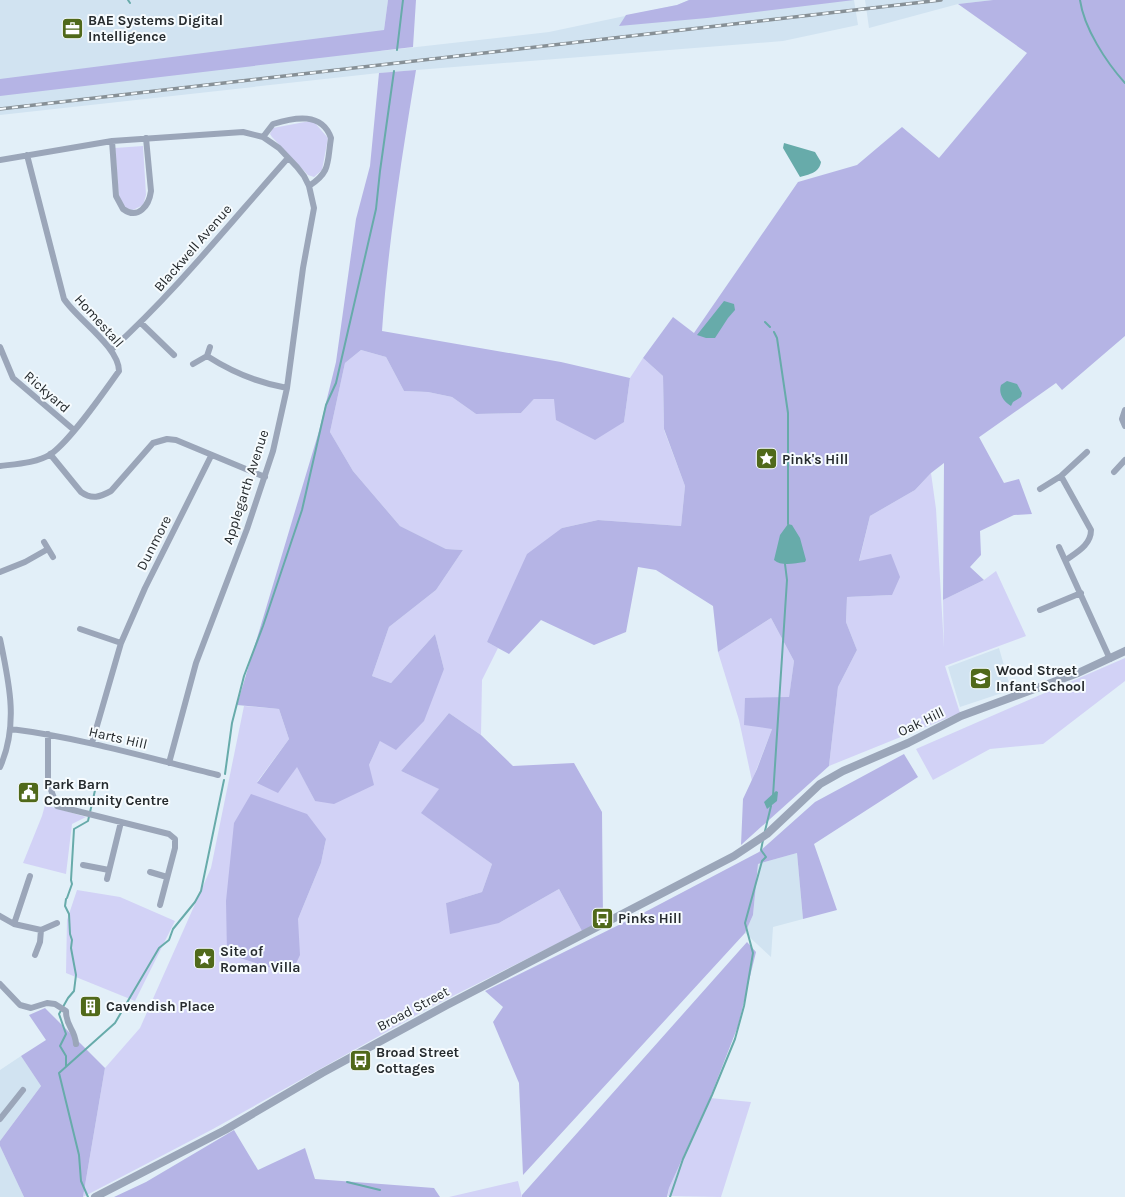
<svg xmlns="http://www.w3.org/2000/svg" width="1125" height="1197" font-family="Karla,sans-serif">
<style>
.built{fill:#d1e3f1}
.green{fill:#d2d2f6;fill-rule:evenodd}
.forest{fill:#b5b4e5}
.water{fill:#67abaa}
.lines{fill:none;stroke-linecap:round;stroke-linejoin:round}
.stream{stroke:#67abaa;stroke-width:2}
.minor{stroke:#9ba6b9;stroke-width:6}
.tertiary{stroke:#9ba6b9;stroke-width:8}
.rail-casing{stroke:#879096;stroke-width:3.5}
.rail{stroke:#f6fbfe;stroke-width:2;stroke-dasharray:6;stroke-linecap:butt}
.labels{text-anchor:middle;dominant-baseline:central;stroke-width:4;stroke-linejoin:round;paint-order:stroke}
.poi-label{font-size:14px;font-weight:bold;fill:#262b2e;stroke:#f6fbfe;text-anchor:start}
.street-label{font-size:14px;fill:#262b2e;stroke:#f6fbfe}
</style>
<rect width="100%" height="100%" fill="#e2eff8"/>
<path class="built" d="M 0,0 L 388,0 L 381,51 L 549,32 L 677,5 L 689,0 L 854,0 L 858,25 L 783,41 L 379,73 L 0,115 Z
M 865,0 L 994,0 L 958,4 L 869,28 Z
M 999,648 L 1011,690 L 960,707 L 948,667 Z
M 797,853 L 803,919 L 773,927 L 771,957 L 745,933 L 753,915 L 758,864 Z
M 21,1056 L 41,1086 L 0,1141 L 0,1070 Z
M 0,1146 L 24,1197 L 0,1197 Z"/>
<path class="green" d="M 310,121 L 315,123 L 328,138 L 322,170 L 314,177 L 308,175 L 272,137 L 270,134 L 273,128 Z
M 143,146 L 146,195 L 143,205 L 133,210 L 124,208 L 119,198 L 115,148 Z
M 361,350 L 386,357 L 404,391 L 428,392 L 452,397 L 476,414 L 521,413 L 534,399 L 554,399 L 624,422 L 630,378 L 643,358 L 663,376 L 664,430 L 685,486 L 681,526 L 598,520 L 562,528 L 487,642 L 498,648 L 482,680 L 481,735 L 449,713 L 401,771 L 440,789 L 422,813 L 492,864 L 482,892 L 446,903 L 499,923 L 559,889 L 582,931 L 429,1008 L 213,1129 L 83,1197 L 105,1068 L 140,1028 L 211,868 L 244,706 L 279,709 L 289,739 L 257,782 L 297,766 L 315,801 L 369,765 L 380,741 L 444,669 L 435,634 L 391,683 L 372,676 L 389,627 L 436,590 L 463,550 L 446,549 L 400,526 L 353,471 L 330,432 L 345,363 ZM 326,839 L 321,863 L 298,919 Z
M 931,473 L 936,509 L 944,648 L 943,600 L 984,580 L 996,571 L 1026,636 L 945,666 L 960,713 L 829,766 L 838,687 L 857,650 L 846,622 L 847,597 L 892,595 L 859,562 L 870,516 L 915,490 Z
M 771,618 L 794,661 L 789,698 L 745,698 L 772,729 L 752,781 L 739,720 L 718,652 Z
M 1125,658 L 1125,681 L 1043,744 L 990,749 L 933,780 L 916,749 Z
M 45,805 L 86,817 L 72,824 L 66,874 L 23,863 L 42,816 Z
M 77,890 L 120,897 L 175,921 L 135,1001 L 66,973 L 67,920 Z
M 710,1098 L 751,1102 L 721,1197 L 668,1196 L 669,1188 Z
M 518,1181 L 522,1197 L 449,1197 Z"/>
<path class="forest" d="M 388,0 L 416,0 L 413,47 L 0,96 L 0,79 L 384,30 Z
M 689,0 L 854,0 L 707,18 L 619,26 L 626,15 L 677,5 Z
M 993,0 L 1125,0 L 1125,336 L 1062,390 L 1056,383 L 968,445 L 979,437 L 1004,483 L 1019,479 L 1032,514 L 1014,515 L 980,531 L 981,555 L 970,567 L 984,580 L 943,600 L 944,463 L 931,473 L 915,490 L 870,516 L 859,561 L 891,554 L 900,577 L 892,595 L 847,597 L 846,622 L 857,650 L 838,687 L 829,766 L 741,845 L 743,799 L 757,769 L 772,729 L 744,725 L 745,698 L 789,697 L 794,661 L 771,618 L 718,652 L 713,606 L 656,570 L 638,567 L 626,632 L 594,645 L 541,620 L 509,654 L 487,642 L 527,554 L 562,528 L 598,520 L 681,526 L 685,486 L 664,429 L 663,376 L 643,358 L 673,317 L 694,333 L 798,182 L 857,165 L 902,127 L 939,158 L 1027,53 L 958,4 Z
M 416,70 C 402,156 388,243 382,331 L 561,362 L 630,378 L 624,422 L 595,440 L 556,420 L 554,399 L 534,399 L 521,413 L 476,414 L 452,397 L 428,392 L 404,391 L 386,357 L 361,350 L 345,363 L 330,432 L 353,471 L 400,526 L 446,549 L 463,550 L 436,590 L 389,627 L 372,676 L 391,683 L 435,634 L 444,669 L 424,721 L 396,750 L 380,741 L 369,765 L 374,785 L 334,804 L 315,801 L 297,767 L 278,793 L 257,783 L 289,739 L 279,709 L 237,705 L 319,431 L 336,362 L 356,219 L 370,166 L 379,73 Z
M 449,713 L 481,735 L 513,766 L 574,763 L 602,812 L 603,920 L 582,931 L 559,889 L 499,923 L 450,934 L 446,903 L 482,892 L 492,864 L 421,813 L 439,789 L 401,771 Z
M 904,754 L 918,777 L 814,844 L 837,910 L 803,919 L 797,853 L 758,864 L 753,915 L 745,933 L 523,1175 L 519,1083 L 493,1022 L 503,1007 L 485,991 L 645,912 L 759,852 L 815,802 Z
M 251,794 L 307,814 L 326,839 L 321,863 L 298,919 L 300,955 L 291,974 L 227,954 L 226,901 L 234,823 Z
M 747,942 L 756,952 L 738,1026 L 710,1098 L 669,1188 L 667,1197 L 522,1197 L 522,1195 Z
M 45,1008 L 105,1068 L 83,1197 L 24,1197 L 0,1146 L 0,1141 L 41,1086 L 21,1056 L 46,1040 L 29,1015 Z
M 234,1130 L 258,1170 L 305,1148 L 315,1179 L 434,1188 L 440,1197 L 114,1197 L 146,1182 Z"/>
<path class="water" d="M 784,143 L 815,152 L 821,162 C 819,173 810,174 800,177 L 783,148 Z
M 724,301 L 734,304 L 735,310 L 728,318 L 715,338 L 706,338 L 697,335 Z
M 1007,381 L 1017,384 L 1022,393 L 1021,397 L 1013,402 L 1011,406 C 1004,402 998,394 1001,385 Z
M 788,524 L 792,525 L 800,538 L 806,560 L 805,562 C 795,563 782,567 774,560 L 780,535 Z
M 776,791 L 778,792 L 777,801 L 767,809 L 764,802 Z"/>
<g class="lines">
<path class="stream" d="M 128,0 L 130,3
M 1080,0 C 1084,28 1106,62 1125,83
M 397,50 L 403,0
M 765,322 L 770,327
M 774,332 L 777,338 L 788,413 L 788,524
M 225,774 L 232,723 L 244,676 L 263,626 L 302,510 L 326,405 L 336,383 L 376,209 L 380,171 L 394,71
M 773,796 L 787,580 L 785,564
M 765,831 L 771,806
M 67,898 L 72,884 L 71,880 L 74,829 L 88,821 L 96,786
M 66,1066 L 66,1056 L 60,1046 L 66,1034 L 59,1014 L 68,998 L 74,991 L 76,975 L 71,948 L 72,940 L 70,934 L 69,914 L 65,906 L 66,899
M 347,1182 L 380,1190
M 88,1197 L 81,1181 L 79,1155 L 59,1073 L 115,1023 L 159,948 L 169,940 L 173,929 L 195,902 L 201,891 L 224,780
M 670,1197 L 683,1159 L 712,1095 L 735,1039 L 744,1006 L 753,953 L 745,923 L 762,861 L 766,857 L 761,850 L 763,840"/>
<path class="minor" d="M 263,137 L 273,124 C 295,117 322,112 331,138 C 327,163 331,172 309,186
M 112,141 L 116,196 L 123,209 C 138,220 149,206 151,191 L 146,138
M 0,160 L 112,141 L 243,132 L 263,137 L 279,148 L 297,167 L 304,176 L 309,186 L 314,208 L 303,268 L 287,388 L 273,451 L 247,529 L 196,663 L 169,763
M 141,323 L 174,355
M 0,347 L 13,378 L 74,430
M 111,350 C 176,291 230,223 288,158
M 207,356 L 210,347
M 193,364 L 207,356 C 232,372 258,383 287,388
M 1125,410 L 1122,419 L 1125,426
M 50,454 L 81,492 C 92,500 100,497 111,491 L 153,443 L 167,439 L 176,440 L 265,477
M 0,466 C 16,464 37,463 51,454 C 71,440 104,392 119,371 C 119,347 77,319 64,299 L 27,155
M 1114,472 L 1125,460
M 1061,476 L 1091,530 C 1091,545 1077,552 1066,560
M 1040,489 L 1061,476 L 1087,452
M 44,542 L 53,557
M 1059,547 L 1110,659
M 0,572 L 25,562 L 48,549
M 1040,610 L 1081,593
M 80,629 L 121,643
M 0,639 C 9,682 19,725 0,767
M 11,729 C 82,738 149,758 218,775
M 48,734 L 48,782 L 57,806 L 169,834 L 175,839 L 175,848 L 160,905
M 92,743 L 121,643 L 145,588 L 211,456
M 83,865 L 109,870
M 150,872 L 167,877
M 107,879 L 121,822
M 0,916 L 14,924 L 41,930 L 57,923
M 14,924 L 30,876
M 35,955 L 40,942 L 41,930
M 0,984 L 20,1005 L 31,1008 L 47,1003 L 55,1004 L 66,1011 C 66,1028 75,1028 76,1044
M 0,1119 L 23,1090"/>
<path class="tertiary" d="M 95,1197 L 225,1130 L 322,1073 L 447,1005 L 734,856 L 767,834 L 820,784 L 843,771 L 908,743 L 961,716 L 1078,673 L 1125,651"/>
<defs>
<path id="rail" d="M 0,109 L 941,0"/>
</defs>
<use href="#rail" class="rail-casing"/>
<use href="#rail" class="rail"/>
</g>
<defs>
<symbol id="office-square" viewBox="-11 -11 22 22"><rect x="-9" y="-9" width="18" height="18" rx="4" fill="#50691a" stroke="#f6fbfe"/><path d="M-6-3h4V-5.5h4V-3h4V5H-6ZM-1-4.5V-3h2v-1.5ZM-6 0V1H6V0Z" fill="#fff"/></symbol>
<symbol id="sight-square" viewBox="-11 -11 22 22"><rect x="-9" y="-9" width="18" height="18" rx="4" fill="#50691a" stroke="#f6fbfe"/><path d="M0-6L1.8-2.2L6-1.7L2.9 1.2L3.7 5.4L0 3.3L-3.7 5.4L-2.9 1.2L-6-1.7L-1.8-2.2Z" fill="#fff"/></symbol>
<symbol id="school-square" viewBox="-11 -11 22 22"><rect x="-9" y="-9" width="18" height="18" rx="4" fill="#50691a" stroke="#f6fbfe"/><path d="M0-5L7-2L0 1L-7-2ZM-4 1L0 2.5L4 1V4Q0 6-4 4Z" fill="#fff"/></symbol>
<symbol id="civic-square" viewBox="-11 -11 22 22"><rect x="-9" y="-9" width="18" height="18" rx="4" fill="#50691a" stroke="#f6fbfe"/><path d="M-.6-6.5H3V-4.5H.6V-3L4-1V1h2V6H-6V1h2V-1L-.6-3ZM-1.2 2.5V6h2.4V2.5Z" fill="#fff"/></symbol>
<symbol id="bus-square" viewBox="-11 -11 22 22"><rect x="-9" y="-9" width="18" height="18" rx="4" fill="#50691a" stroke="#f6fbfe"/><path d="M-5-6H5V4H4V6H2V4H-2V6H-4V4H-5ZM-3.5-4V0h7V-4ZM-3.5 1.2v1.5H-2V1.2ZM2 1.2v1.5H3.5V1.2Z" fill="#fff"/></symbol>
<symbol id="building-square" viewBox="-11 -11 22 22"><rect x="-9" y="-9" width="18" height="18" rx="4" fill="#50691a" stroke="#f6fbfe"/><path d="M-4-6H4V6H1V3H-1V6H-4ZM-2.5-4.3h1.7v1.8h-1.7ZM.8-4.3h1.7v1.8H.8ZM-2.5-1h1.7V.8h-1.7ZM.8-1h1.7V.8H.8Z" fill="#fff"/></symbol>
</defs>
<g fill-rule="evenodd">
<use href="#office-square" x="60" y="16" width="25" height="25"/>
<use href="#sight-square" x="754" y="446" width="25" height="25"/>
<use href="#school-square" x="968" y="666" width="25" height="25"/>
<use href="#civic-square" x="16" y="780" width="25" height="25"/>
<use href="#bus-square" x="590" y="906" width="25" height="25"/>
<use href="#sight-square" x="192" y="946" width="25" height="25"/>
<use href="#building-square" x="78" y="994" width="25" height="25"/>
<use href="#bus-square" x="348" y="1048" width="25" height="25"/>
</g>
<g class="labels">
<g class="poi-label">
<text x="88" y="20">BAE Systems Digital<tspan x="88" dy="16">Intelligence</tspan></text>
<text x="782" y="459">Pink's Hill</text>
<text x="996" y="670">Wood Street<tspan x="996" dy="16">Infant School</tspan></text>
<text x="44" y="784">Park Barn<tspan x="44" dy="16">Community Centre</tspan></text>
<text x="618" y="918">Pinks Hill</text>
<text x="220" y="951">Site of<tspan x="220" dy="16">Roman Villa</tspan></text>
<text x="106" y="1006">Cavendish Place</text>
<text x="376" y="1052">Broad Street<tspan x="376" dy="16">Cottages</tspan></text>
</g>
<g class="street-label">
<text transform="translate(193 248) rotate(-49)">Blackwell Avenue</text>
<text transform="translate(99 321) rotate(48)">Homestall</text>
<text transform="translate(47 392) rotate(41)">Rickyard</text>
<text transform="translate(246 487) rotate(-72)">Applegarth Avenue</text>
<text transform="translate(154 543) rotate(-63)">Dunmore</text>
<text transform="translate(921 722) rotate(-26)">Oak Hill</text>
<text transform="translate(118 738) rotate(13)">Harts Hill</text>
<text transform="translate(413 1009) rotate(-28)">Broad Street</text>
</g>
</g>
</svg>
